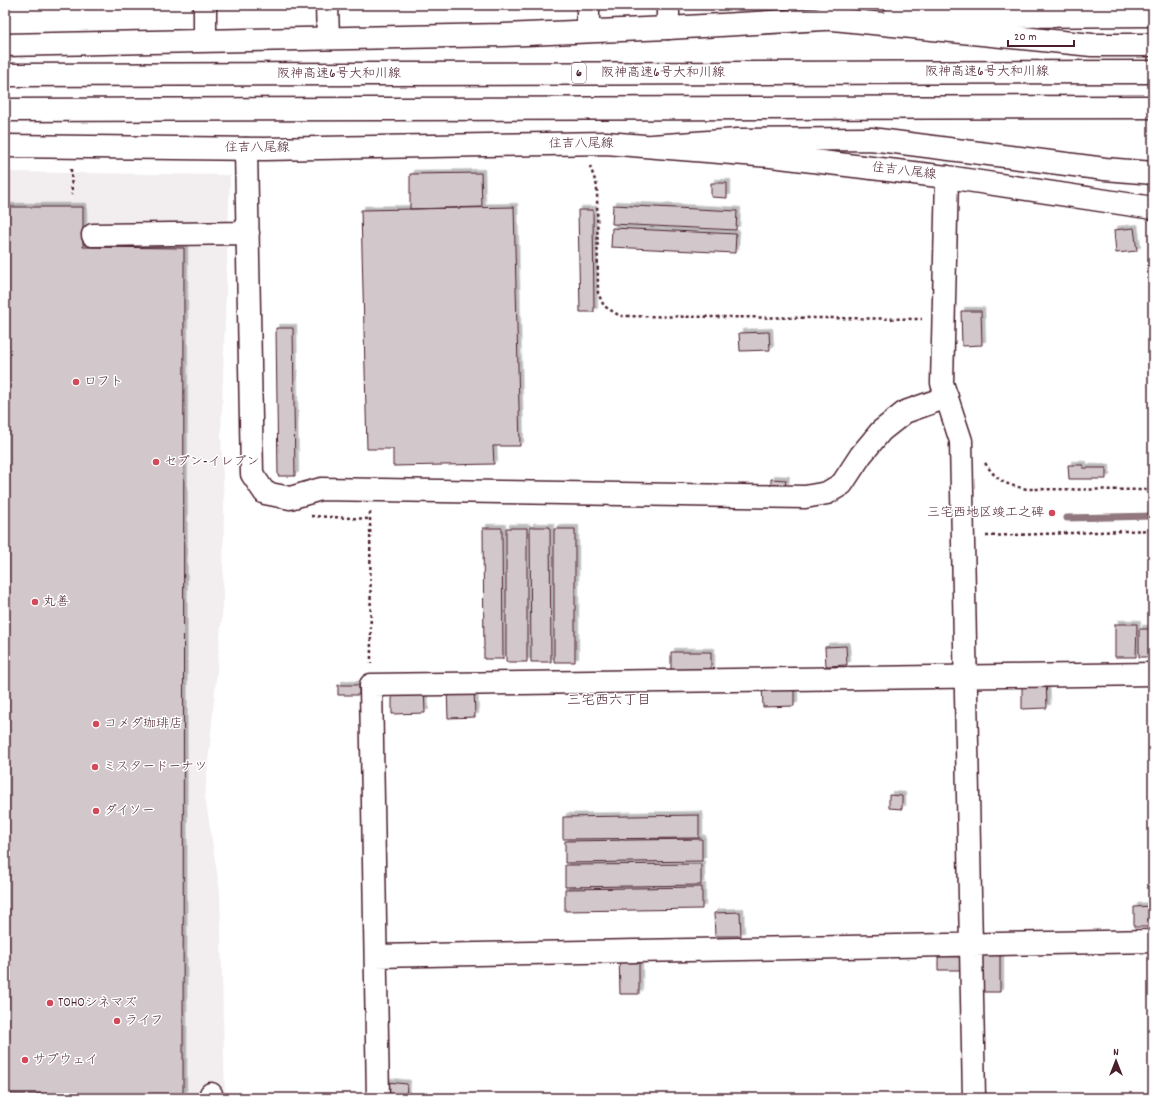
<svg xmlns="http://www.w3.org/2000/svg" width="1158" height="1103" font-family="Dekko,'Klee One',sans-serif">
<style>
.built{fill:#f2eeef}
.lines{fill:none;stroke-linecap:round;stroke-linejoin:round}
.stream{stroke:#91787e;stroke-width:7}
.building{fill:#d2c7cb;stroke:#4a1f2b;filter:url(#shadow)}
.minor-casing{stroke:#4a1f2b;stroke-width:25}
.major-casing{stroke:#4a1f2b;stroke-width:25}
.highway-casing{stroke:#4a1f2b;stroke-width:25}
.path{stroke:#4a1f2b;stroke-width:2.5;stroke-dasharray:3 3;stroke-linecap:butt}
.minor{stroke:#fff;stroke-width:22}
.major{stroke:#fff;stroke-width:22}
.highway{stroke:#fff;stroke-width:22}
.poi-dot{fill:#d1495b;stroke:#fff;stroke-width:1.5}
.labels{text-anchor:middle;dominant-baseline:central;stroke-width:3;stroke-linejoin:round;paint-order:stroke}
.shield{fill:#fff;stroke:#80626b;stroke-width:1}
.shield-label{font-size:12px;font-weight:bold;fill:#4a1f2b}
.street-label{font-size:13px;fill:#4a1f2b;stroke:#fff}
.poi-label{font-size:13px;fill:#4a1f2b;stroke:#fff;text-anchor:start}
.neighbourhood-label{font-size:14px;fill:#4a1f2b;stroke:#fff}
</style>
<defs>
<filter id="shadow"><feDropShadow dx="3.5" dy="-3.5" stdDeviation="0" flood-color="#0004"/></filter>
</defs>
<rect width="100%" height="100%" fill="#fff"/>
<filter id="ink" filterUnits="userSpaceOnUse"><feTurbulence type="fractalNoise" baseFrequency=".025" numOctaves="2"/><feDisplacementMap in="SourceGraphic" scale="8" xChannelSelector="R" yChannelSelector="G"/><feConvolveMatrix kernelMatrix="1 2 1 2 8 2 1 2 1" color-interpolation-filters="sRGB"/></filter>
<g filter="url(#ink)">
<path class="built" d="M 5,172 L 230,175 L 221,436 L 224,502 L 223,606 L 205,796 L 220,891 L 225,1098 L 5,1098 Z"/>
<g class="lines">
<path class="stream" d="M 1067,518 L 1153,516"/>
</g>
<path class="building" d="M 87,5 L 147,5 L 146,9 Z
M 481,173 L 482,207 L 410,209 L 410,174 Z
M 711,183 L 727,183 L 727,198 L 711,197 Z
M 613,205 L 737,211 L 736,230 L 612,224 Z
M 5,207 L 83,207 L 83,247 L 184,248 L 183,1095 L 5,1094 Z
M 514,207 L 520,446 L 493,446 L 494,464 L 393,466 L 393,449 L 367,449 L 361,210 Z
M 578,210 L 593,210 L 594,312 L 580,312 Z
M 612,228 L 736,234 L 735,253 L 611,247 Z
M 1134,228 L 1137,251 L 1116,253 L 1114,230 Z
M 961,311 L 981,311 L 982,345 L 962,346 Z
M 276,328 L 293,328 L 295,476 L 278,476 Z
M 769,332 L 770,350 L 740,351 L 739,333 Z
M 1068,465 L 1083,465 L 1083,468 L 1106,468 L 1106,479 L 1069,479 Z
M 771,479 L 786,480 L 785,487 L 771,487 Z
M 530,527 L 550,527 L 551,662 L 531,662 Z
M 483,528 L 502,528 L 503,659 L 484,659 Z
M 506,528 L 527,528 L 527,662 L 506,662 Z
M 554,529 L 575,529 L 575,662 L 554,662 Z
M 1115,624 L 1137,624 L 1136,657 L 1115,657 Z
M 1139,629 L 1153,629 L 1153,657 L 1139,657 Z
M 846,646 L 847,665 L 826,666 L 825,647 Z
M 671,652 L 711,652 L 711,670 L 671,671 Z
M 1022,678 L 1046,678 L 1047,708 L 1022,709 Z
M 762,684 L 794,684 L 794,706 L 763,707 Z
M 338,685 L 359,685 L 359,695 L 338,695 Z
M 392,688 L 424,688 L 425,713 L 392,714 Z
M 447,688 L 474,688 L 475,717 L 448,718 Z
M 889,795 L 902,796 L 902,809 L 889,808 Z
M 699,815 L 699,838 L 563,839 L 563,817 Z
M 702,839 L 702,861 L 565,863 L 565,841 Z
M 701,864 L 701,885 L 565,887 L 565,865 Z
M 702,887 L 702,909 L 565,911 L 565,889 Z
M 1153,906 L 1153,927 L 1134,927 L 1134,907 Z
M 740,912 L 741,936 L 715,936 L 714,913 Z
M 938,951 L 960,951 L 960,970 L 938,970 Z
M 978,951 L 1000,951 L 1000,992 L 979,992 Z
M 619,953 L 639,953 L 639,994 L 620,994 Z
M 387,1082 L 407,1084 L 406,1098 L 386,1098 Z"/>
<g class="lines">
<defs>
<path id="minor" d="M 327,5 L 328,38
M 588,5 L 588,31
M 668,28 L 668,5
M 205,40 L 205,5
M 246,149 L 252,474 L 265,493 L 290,498 L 321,489 L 805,497 L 827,493 L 842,484 L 861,455 L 881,431 L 905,412 L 947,397
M 947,177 L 942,383 L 961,441 L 974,1098
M 93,235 L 248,233
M 376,956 L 1153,941
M 211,1094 L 211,1098
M 378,1098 L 371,685 L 1153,674"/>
<path id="major" d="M 894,17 L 1153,15
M 5,45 L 503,35 L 668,28 L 841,18
M 5,146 L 264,149 L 606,143 L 771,156 L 947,177 L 1153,208"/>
<path id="highway" d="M 823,18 L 1092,45 L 1153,45
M 5,75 L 1153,72
M 5,110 L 1153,107
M 652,146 L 737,140 L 871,139 L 1105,169 L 1153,173"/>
</defs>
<use href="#minor" class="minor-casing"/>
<use href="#major" class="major-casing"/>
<use href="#highway" class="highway-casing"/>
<path class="path" d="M 590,166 L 597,186 L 598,293 L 604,306 L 620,316 L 922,319
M 71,169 L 72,195
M 985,463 C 998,482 1004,484 1027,489 L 1153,490
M 370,512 L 371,663
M 311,516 L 370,519
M 986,536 L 1153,530"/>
<use href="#minor" class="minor"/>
<use href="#major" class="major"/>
<use href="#highway" class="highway"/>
</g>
</g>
<g class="poi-dot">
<circle cx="76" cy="382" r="4"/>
<circle cx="156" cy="462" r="4"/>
<circle cx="1052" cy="513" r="4"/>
<circle cx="35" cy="602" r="4"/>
<circle cx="96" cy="724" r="4"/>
<circle cx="95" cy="767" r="4"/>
<circle cx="96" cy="811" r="4"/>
<circle cx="50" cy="1003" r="4"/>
<circle cx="117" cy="1021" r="4"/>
<circle cx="25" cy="1060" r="4"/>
</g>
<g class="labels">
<rect class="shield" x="572" y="63" width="14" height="20" rx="3"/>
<g class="shield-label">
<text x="579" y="73">6</text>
</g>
<g class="street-label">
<text x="987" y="72">阪神高速6号大和川線</text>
<text x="663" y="73">阪神高速6号大和川線</text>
<text x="339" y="74">阪神高速6号大和川線</text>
<text x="581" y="144">住吉八尾線</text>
<text x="257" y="148">住吉八尾線</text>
<text transform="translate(904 172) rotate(7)">住吉八尾線</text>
</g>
<g class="poi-label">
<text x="84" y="382">ロフト</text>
<text x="164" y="462">セブン-イレブン</text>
<text x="1044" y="513" text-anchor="end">三宅西地区竣工之碑</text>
<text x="43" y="602">丸善</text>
<text x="104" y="724">コメダ珈琲店</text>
<text x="103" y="767">ミスタードーナツ</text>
<text x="104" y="811">ダイソー</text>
<text x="58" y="1003">TOHOシネマズ</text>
<text x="125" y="1021">ライフ</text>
<text x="33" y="1060">サブウェイ</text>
</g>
<g class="neighbourhood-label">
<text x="609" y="701">三宅西六丁目</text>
</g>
</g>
<rect width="1158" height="1103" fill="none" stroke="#fff" stroke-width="20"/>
<rect x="10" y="10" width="1138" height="1083" fill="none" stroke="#4a1f2b" stroke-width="1.5" filter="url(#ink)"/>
<g transform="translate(1116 1061)" stroke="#ffffff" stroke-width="3" paint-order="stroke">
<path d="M0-3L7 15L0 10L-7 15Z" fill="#4a1f2b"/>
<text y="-6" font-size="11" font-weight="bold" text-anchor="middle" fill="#4a1f2b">N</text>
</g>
<path d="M1008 40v6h66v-6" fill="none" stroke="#4a1f2b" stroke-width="2"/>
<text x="1014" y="40" font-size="12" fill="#4a1f2b" stroke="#ffffff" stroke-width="3" paint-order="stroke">20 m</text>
</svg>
